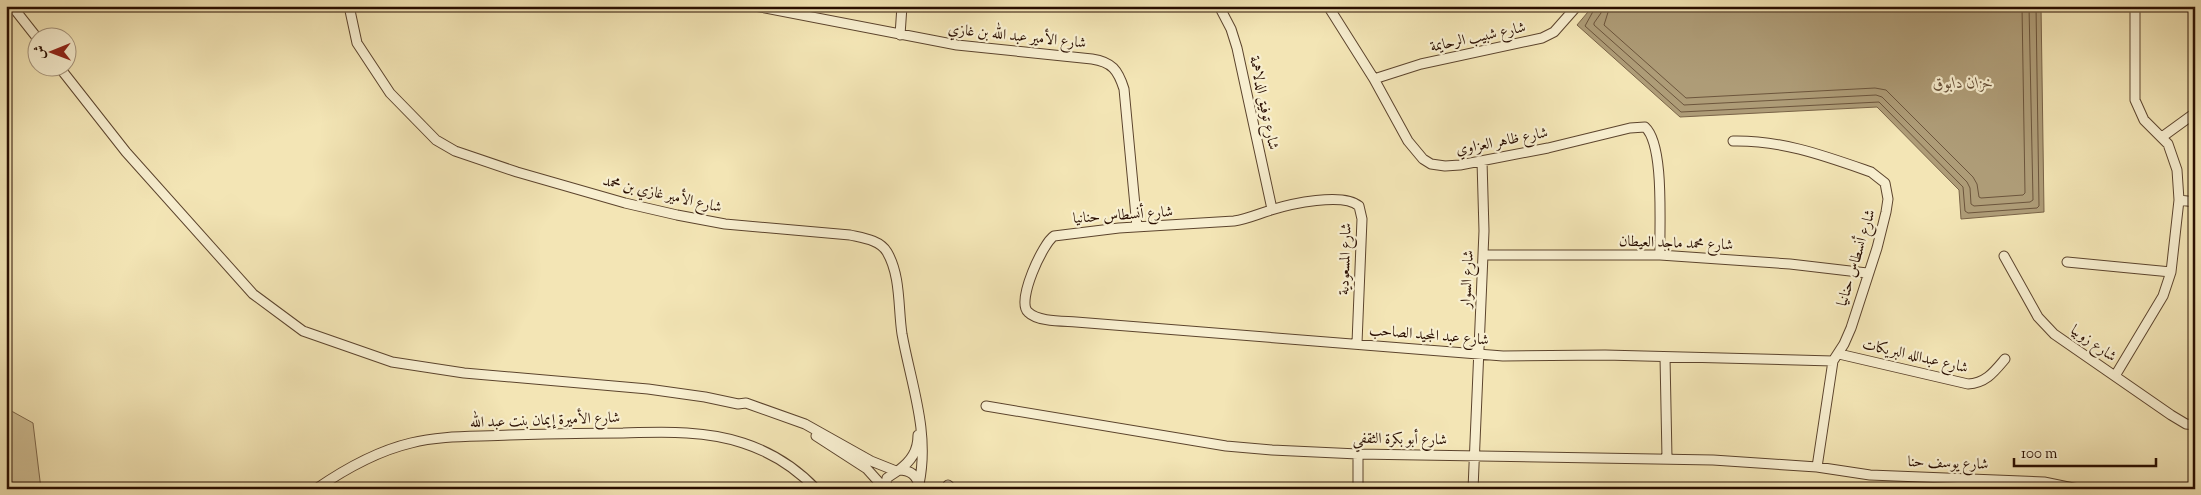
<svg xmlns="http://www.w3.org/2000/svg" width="2201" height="495" font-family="'Sorts Mill Goudy',Amiri,serif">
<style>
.green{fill:#d1c096;stroke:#7d674b}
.water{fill:#ae9c77;stroke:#796347}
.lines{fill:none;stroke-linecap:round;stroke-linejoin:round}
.shore{stroke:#6c553c;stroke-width:1}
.street-casing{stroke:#5c442d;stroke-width:11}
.street{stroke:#f7eecf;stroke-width:9}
.labels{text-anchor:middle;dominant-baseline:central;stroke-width:4.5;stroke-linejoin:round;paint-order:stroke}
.street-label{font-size:15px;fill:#290e00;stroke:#f7eecf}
.water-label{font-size:16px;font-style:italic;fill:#654e36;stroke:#f7eecf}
</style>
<rect width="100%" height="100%" fill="#f3e5b5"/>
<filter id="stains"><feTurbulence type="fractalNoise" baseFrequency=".004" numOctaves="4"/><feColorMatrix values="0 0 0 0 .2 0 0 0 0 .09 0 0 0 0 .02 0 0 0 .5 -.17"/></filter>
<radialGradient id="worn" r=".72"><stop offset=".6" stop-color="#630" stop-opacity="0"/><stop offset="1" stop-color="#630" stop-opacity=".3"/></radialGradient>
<path class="green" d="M 6,408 L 33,423 L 41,489 L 6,489 Z"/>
<path class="water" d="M 1593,6 L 2041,6 L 2044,212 L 1961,219 L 1959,190 L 1877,107 L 1680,117 L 1577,25 Z"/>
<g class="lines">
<path class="shore" d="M 1596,6 L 1585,26 L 1681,112 L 1879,102 L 1963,187 L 1965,211 L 1968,213 L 2037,208 L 2039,206 L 2036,6
M 1602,6 L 1601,13 L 1594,23 L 1594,25 L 1684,105 L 1876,95 L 1882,97 L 1967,182 L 1970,188 L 1971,204 L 1974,206 L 2030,202 L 2033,200 L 2029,6
M 1610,6 L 1604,25 L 1686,98 L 1875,88 L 1886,90 L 1973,177 L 1977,184 L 1979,197 L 1981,198 L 2023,195 L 2025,193 L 2022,6"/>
<defs>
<path id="street" d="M 12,6 L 38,39
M 349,6 L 357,43 L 390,93 L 436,140 L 455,151 L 517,172 L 625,203 L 677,215 L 725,224 L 850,235 C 863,238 880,240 887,252 C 901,276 898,308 902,334 C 911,384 930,432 919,484
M 755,6 L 957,45 L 1092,59 C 1112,62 1118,70 1124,89 L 1137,227
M 1219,6 L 1231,29 L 1237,48 L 1272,209
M 1328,6 L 1374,79 L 1408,141 L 1423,159 L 1431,164 L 1445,166 L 1460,165 L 1548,148 L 1630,128 L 1645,127 C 1665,145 1659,227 1660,255
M 900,35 L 902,6
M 60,68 L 126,152 L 253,294 L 303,331 L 392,362 L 464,373 L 648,389 L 705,397 L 738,404 L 746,403 L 805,424 L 871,461 L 896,471
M 1374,79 L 1421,64 L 1542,38 L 1554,32 L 1577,6
M 2162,137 L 2195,113
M 1733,141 C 1782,140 1825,156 1871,172 L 1885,183 L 1888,199 L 1886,212 L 1877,248 L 1851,328 L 1844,344 L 1833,361 L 1817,467
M 2179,200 L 2195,202
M 1483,255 L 1660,255 L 1790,264 L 1867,273
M 2004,256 L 2038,317 L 2054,334 L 2171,415 L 2186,424 L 2195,425
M 2067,262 L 2171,272
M 1357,343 L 1362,219 L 1359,206 C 1343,192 1290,204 1271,210 C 1258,214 1247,219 1234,221 L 1119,228 L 1054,236 C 1043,243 1016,301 1028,312 C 1038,322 1063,321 1076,322 L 1503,356 L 1605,355 L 1833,361
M 1839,354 L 1968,384 C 1986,383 1994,372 2005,359
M 1665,357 L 1667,458
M 2115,376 L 2163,296 L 2171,272 L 2179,200 L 2177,170 L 2168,144 L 2144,120 L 2135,100 L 2135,6
M 986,406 L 1226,446 L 1272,450 L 1358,454 L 1713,460 L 1817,467 L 1870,475 L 2044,482 L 2078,489
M 816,436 L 867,469 L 885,489
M 1358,454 L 1358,489
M 899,470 C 911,461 918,451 918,435
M 948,485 L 952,489
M 316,489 C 345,469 377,451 411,443 C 442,435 477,437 509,435 C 547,434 585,433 623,433 C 662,432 705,430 743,443 C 771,452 796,468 816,489
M 885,489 L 887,478 L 899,470 C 910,470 917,475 919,486
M 1473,489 L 1484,231 L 1482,161"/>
</defs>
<use href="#street" class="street-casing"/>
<use href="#street" class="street"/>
</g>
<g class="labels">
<g class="street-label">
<text transform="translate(1017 37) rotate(6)">شارع الأمير عبد الله بن غازي</text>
<text transform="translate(1478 38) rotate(-12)">شارع شبيب الرحايمة</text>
<text transform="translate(1263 103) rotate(78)">شارع توفيق الدلاهمة</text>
<text transform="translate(1502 142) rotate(-11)">شارع ظاهر العزاوي</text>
<text transform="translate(662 195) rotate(13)">شارع الأمير غازي بن محمد</text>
<text transform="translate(1123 216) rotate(-4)">شارع أنسطاس حنانيا</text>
<text transform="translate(1676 244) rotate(2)">شارع محمد ماجد العيطان</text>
<text transform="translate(1857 258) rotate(-73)">شارع أنسطاس حنانيا</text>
<text transform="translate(1346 259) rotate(-88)">شارع المسعودية</text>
<text transform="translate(1468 279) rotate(-87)">شارع السوار</text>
<text transform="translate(1429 336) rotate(5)">شارع عبد المجيد الصاحب</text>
<text transform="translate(2093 344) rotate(35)">شارع زوبيا</text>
<text transform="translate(1915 357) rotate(13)">شارع عبدالله البريكات</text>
<text transform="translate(545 421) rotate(-2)">شارع الأميرة إيمان بنت عبد الله</text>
<text transform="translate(1400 440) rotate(1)">شارع أبو بكرة الثقفي</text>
<text transform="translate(1948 464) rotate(2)">شارع يوسف حنا</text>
</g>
<g class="water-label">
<text x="1963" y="84">خزان دابوق</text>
</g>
</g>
<rect width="2201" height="495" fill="none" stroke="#f3e5b5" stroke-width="25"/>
<rect x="8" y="8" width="2186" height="480" fill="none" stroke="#290e00" stroke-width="2.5"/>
<rect x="12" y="12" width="2176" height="470" fill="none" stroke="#290e00"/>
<g transform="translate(52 52) rotate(269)"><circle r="24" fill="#f7eecf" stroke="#a5947c"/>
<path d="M0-4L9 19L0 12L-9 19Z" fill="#8f2418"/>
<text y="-8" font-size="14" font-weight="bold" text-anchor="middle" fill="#290e00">ش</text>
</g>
<path d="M2014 458v8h142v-8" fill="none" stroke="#290e00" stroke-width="2.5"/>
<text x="2021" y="458" font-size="15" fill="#290e00" stroke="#f7eecf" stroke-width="4" paint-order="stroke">100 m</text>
<rect width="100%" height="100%" filter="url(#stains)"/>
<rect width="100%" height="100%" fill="url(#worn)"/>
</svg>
